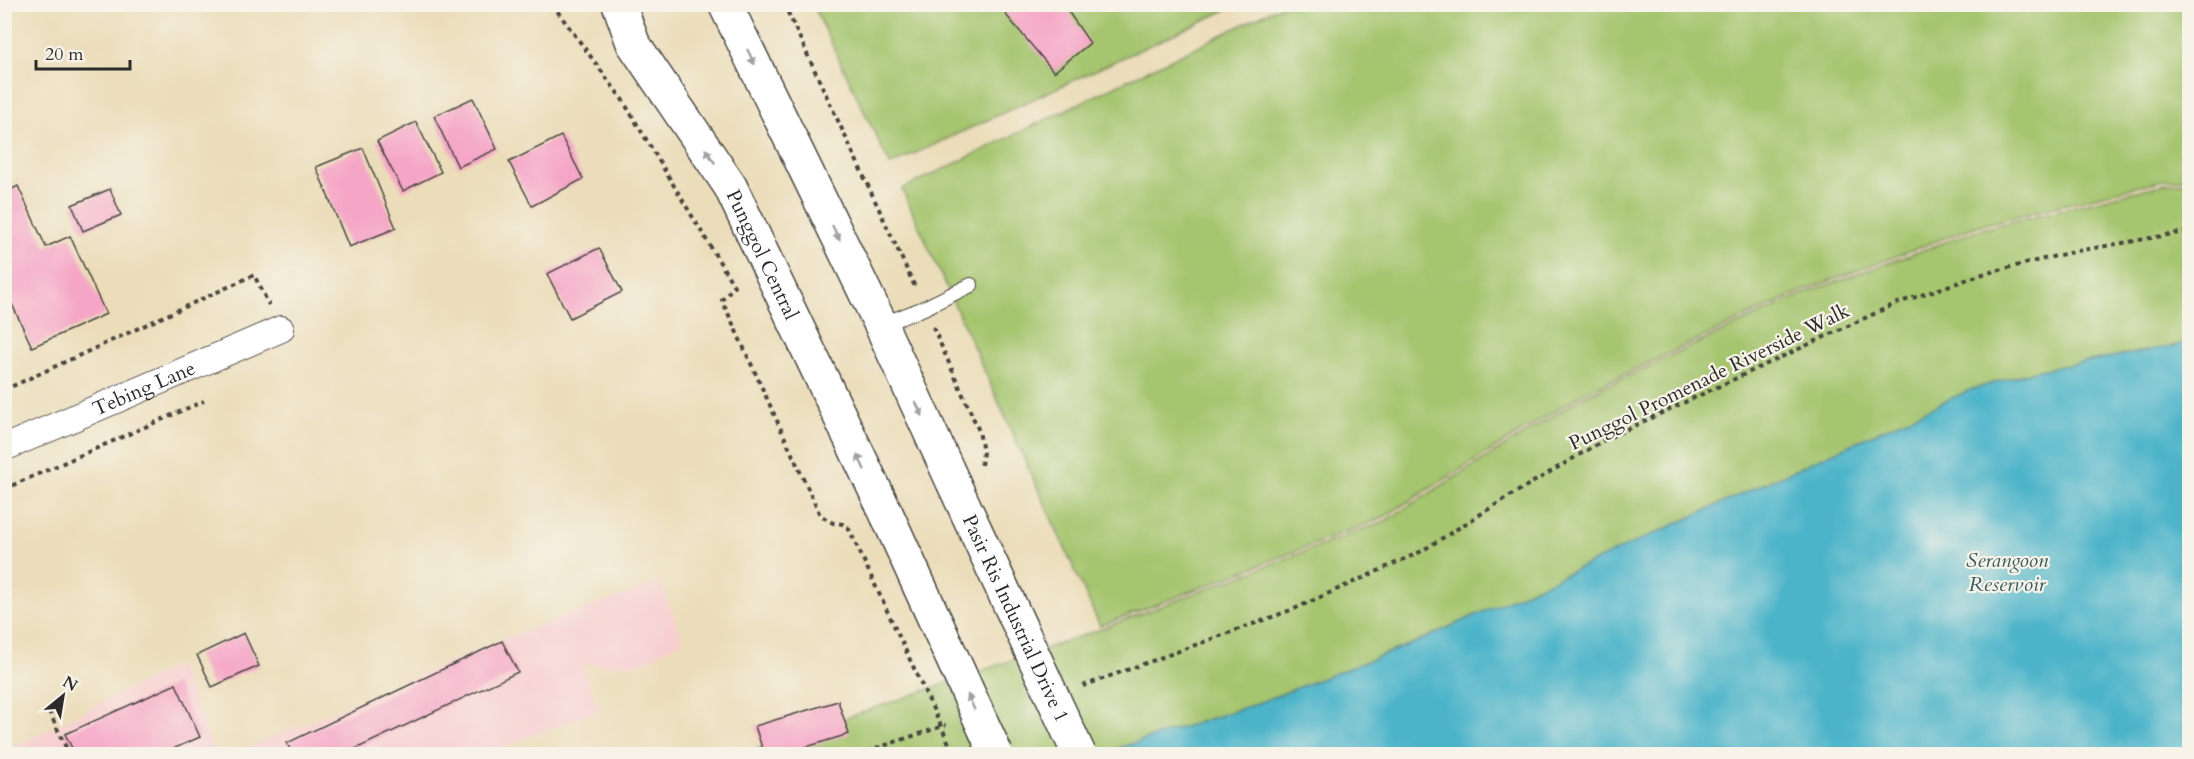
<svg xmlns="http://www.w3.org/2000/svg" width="2194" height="759" font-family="Cardo,serif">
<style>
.built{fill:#f7cfd0}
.green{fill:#a5c56e;stroke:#68784c;stroke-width:1.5}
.water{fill:#4bb4c9;stroke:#3b707a;stroke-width:1.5}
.building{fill:#f5a6c6}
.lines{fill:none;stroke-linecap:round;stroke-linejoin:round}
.service-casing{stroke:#484640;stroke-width:16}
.minor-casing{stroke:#484640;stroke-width:28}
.secondary-casing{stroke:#484640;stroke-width:36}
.path{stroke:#484640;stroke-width:4;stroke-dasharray:4.5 4.5;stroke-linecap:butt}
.service{stroke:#fff;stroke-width:14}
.minor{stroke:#fff;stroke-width:26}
.secondary{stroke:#fff;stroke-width:33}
.secondary-bridge-casing{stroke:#484640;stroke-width:36;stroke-linecap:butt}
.path-bridge{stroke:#484640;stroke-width:4;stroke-dasharray:4.5 4.5;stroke-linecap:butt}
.secondary-bridge{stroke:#fff;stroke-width:33}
.oneway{fill:#a0a0a0}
.labels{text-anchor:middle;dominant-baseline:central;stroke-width:4.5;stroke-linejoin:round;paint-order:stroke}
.street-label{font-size:20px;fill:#2b2b2b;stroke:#f7f3e8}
.water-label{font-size:21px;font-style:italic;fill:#365b62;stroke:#f7f3e8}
</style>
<rect width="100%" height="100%" fill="#f7f3e8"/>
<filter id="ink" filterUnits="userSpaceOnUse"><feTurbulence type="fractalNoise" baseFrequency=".0167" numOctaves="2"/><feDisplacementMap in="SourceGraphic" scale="12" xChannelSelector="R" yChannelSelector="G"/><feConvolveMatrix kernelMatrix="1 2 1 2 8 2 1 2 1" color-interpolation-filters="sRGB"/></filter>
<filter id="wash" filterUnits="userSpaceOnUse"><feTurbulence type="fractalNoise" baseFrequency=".008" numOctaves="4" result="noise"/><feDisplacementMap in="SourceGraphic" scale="24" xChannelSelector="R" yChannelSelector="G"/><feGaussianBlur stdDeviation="1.35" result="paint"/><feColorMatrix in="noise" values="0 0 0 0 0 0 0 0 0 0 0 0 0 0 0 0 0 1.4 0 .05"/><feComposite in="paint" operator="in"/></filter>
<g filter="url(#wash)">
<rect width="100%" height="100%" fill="#ebddb9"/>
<path class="built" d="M 660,582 L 683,640 L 640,664 L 581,665 L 600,710 L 482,754 L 233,754 L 516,634 Z
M 178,665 L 216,754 L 5,754 L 5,751 Z"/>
<path class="green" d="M 813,5 L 1237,5 L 890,165 Z
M 1283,5 L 2189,5 L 2189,179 L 2164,180 L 1977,226 L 1802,291 L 1586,392 L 1382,518 L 1100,626 L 902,189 Z
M 2189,182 L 2189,343 L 2035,371 L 1970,390 L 1419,641 L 1253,705 L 1100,754 L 743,754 L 1101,629 L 1385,521 L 1587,395 L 1803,294 L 1978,230 L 2165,184 Z"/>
<path class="water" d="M 2189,343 L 2189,754 L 1100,754 L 1253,705 L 1419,641 L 1970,390 L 2035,371 Z"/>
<g id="blocks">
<path class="building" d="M 1001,4 L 1063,4 L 1090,43 L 1054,72 L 1007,16 Z
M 473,98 L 497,149 L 458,167 L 434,116 Z
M 416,122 L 441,172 L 403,191 L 377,141 Z
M 561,136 L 583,179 L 532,206 L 509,162 Z
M 363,148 L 396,228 L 349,247 L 316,167 Z
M 18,186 L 46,247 L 70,236 L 106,314 L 32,347 L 4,287 L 4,193 Z
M 110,189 L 121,215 L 83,231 L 72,205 Z
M 599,248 L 622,292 L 570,318 L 547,274 Z
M 244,633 L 259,666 L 212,687 L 197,655 Z
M 502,641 L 518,672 L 345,754 L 293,754 L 287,743 Z
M 176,684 L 200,737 L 175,748 L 178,754 L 75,754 L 65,734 Z
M 838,701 L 849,734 L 783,754 L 764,754 L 755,726 Z"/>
</g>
</g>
<g filter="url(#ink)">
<use href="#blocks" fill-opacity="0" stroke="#484640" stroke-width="1.5"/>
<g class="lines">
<defs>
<path id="service" d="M 881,325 L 924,308 L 971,285"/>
<g id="minor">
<path id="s1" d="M 4,448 L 281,329"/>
</g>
<g id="secondary">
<path id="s2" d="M 619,4 L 633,43 L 730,186 L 887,515"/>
<path d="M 725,4 L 881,325 L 953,482"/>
</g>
</defs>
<use href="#service" class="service-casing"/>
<use href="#minor" class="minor-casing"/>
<use href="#secondary" class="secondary-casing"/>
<path class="path" d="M 552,4 L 622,99 L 734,286 L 722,300 L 820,515 L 833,523 L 843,524 L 848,527
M 784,4 L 915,287
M 933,327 L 979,431 L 983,452 L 981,465
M 4,390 L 254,275 L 269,305
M 4,489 L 204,401
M 1083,686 L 1294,609 L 1420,552 L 1513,494 L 1606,439 L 1895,304 L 1983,274 L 2072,252 L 2190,231
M 49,711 L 69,754
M 859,754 L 946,725"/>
<use href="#service" class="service"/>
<use href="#minor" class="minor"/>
<use href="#secondary" class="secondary"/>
<defs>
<g id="secondary-bridge">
<path id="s3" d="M 953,482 L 1079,754"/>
<path d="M 887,515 L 996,754"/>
</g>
</defs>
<use href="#secondary-bridge" class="secondary-bridge-casing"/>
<path class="path-bridge" d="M 848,527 L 954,754"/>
<use href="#secondary-bridge" class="secondary-bridge"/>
</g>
<defs><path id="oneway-solid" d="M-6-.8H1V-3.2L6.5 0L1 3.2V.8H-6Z" transform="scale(1.5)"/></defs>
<g class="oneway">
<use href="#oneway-solid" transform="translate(751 57) rotate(64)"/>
<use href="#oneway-solid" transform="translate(710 156) rotate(-124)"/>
<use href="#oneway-solid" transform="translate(836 233) rotate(64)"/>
<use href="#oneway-solid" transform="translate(919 409) rotate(65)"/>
<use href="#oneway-solid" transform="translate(861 462) rotate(-115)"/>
<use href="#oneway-solid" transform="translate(971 702) rotate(-114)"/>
</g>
</g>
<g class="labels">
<g class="street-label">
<text stroke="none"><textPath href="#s2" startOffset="290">Punggol Central</textPath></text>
<text transform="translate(1709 377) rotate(-26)">Punggol Promenade Riverside Walk</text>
<text stroke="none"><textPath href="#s1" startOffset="152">Tebing Lane</textPath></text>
<text stroke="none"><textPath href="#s3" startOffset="150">Pasir Ris Industrial Drive 1</textPath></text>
</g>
<g class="water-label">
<text x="2007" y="560">Serangoon<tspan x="2007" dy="24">Reservoir</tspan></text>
</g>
</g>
<rect width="2194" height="759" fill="none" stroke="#f7f3e8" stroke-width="24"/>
<g transform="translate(63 696) rotate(30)" stroke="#f7f3e8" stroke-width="4.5" paint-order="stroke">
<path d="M0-4.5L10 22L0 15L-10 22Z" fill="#2b2b2b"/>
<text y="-9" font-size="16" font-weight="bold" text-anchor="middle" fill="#2b2b2b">N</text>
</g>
<path d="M36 60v9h94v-9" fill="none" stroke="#2b2b2b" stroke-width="3"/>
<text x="45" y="60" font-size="18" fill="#2b2b2b" stroke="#f7f3e8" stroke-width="4.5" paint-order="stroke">20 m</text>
</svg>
